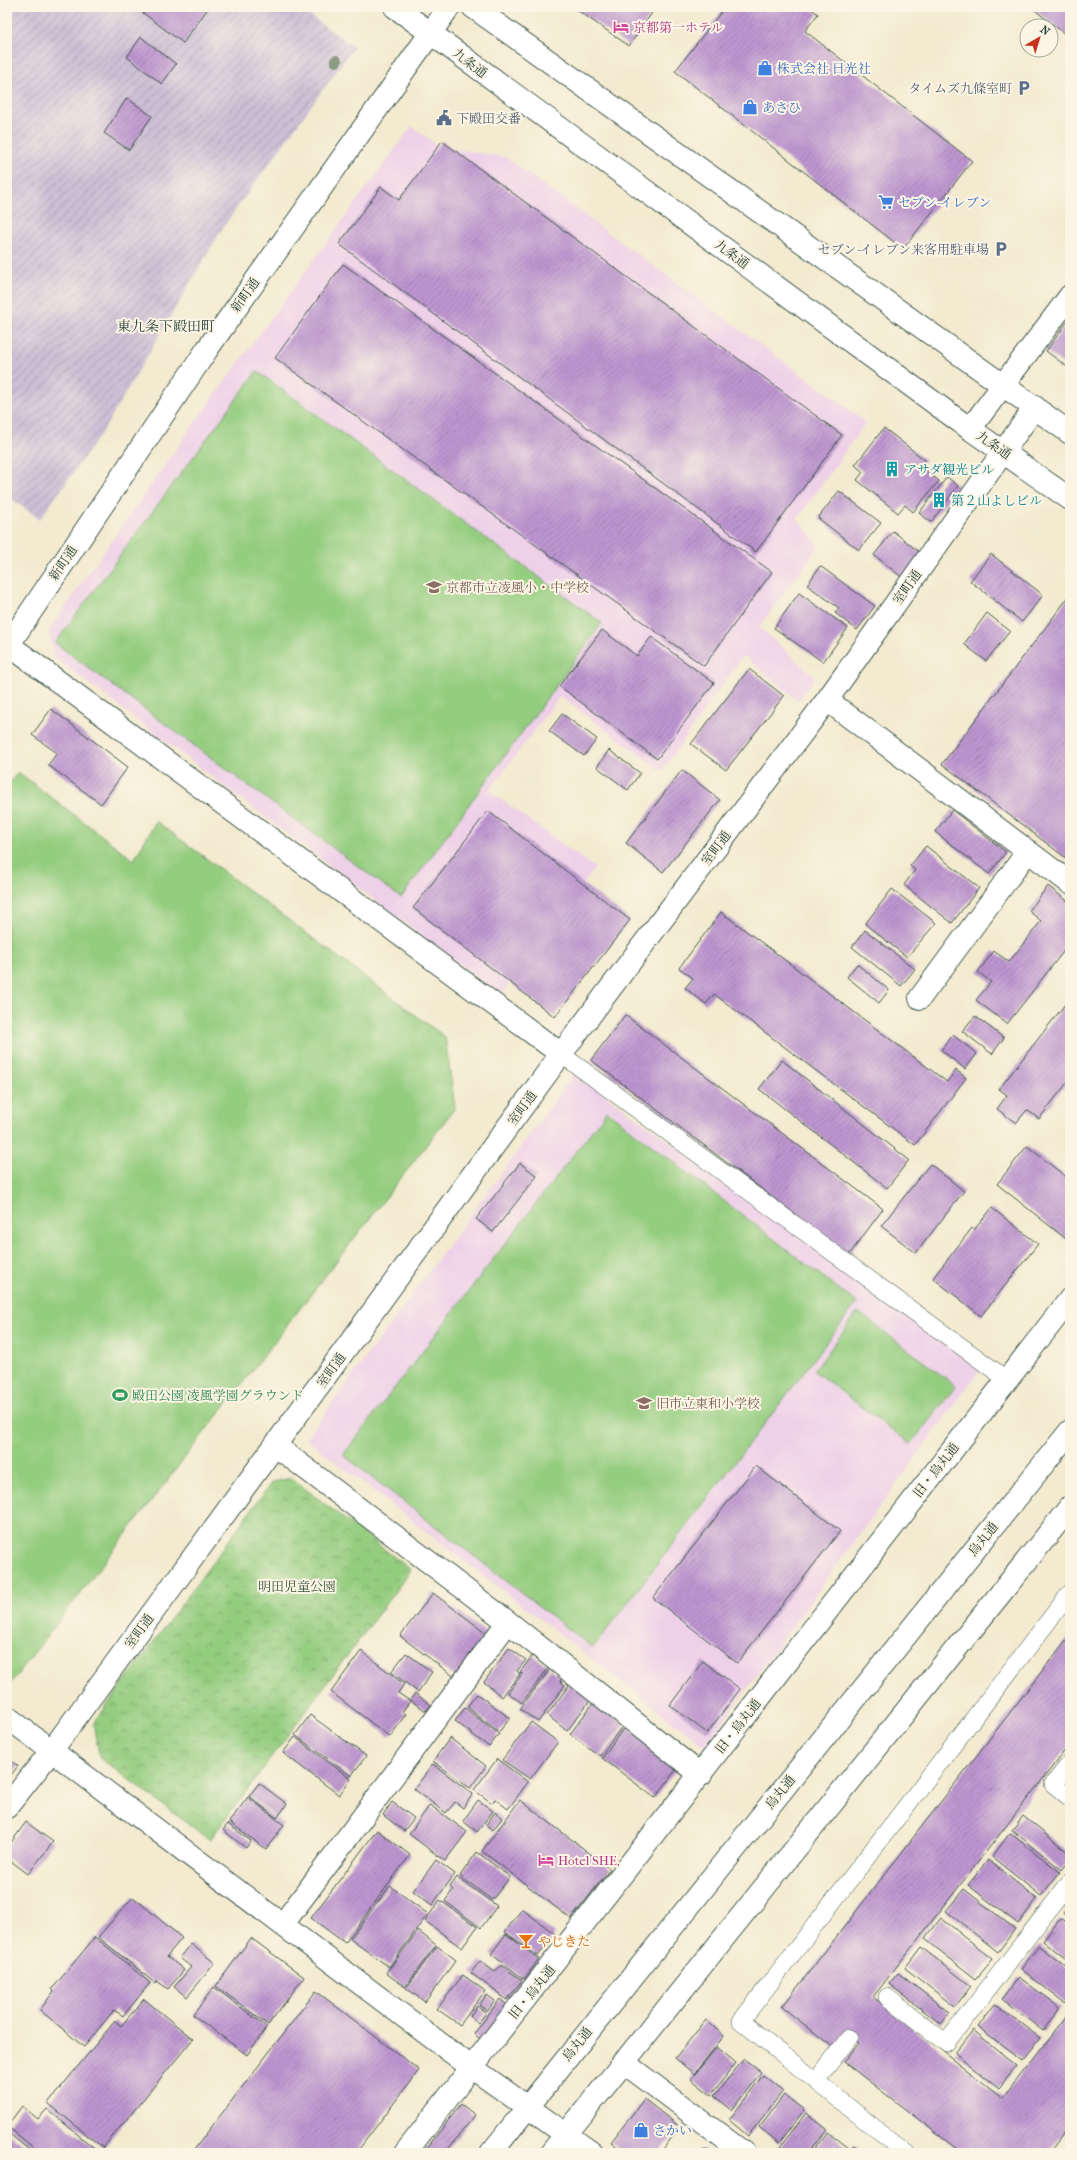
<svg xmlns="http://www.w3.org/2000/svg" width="1077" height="2160" font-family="'IM FELL French Canon','Noto Serif JP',serif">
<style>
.built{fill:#eed0e8}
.industrial{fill:url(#industrial-furrows)}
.green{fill:#95cd80;stroke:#5a855a}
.park{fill:url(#park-crowns);stroke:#5a855a}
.building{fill:url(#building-hatch)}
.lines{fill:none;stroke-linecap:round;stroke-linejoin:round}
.service-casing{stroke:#3f574b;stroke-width:18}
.minor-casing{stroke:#3f574b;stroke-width:24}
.tertiary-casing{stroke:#3f574b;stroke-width:24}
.secondary-casing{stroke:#3f574b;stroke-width:24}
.service{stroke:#fff;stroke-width:17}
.minor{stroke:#fff;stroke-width:22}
.tertiary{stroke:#fff;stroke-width:22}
.secondary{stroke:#fff;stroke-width:22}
.tree{fill:#8c9b82}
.labels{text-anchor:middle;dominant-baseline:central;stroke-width:4;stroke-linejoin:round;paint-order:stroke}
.hotel-label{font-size:13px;fill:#b23c85;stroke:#fcf5e5;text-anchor:start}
.street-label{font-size:13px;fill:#1f3d34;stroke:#fcf5e5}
.shop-label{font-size:13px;fill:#366cbe;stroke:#fcf5e5;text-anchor:start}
.service-label{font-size:13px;fill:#4e5e75;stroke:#fcf5e5;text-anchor:end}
.culture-label{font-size:13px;fill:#0d838f;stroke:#fcf5e5;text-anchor:start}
.education-label{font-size:13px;fill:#785e54;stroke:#fcf5e5;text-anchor:start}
.leisure-label{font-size:13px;fill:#27864d;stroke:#fcf5e5;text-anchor:start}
.park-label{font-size:13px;fill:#375a43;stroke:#fcf5e5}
.food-label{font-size:13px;fill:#c56008;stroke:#fcf5e5;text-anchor:start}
.neighbourhood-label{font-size:14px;fill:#1f3d34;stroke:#fcf5e5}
</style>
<defs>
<pattern id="industrial-furrows" width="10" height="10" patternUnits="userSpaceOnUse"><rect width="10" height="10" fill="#ccbed4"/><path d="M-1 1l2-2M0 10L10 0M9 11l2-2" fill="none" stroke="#a59cad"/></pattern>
<pattern id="park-crowns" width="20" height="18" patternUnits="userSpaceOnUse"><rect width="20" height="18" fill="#95cd80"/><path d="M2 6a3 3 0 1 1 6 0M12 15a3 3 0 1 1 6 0" fill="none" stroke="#79a86a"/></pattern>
<pattern id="building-hatch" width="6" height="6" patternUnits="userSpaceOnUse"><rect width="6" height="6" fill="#bd95d0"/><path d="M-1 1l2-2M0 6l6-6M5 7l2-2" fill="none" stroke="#997baa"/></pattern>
</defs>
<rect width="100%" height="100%" fill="#fcf5e5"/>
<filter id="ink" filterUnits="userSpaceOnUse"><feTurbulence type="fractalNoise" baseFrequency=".025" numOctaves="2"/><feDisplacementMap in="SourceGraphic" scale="8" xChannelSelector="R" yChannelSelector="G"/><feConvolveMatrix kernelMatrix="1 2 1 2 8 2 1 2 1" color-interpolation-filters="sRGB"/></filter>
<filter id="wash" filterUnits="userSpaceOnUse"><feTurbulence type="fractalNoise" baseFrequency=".012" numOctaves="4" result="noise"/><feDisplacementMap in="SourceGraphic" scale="16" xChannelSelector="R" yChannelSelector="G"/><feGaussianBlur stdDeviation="0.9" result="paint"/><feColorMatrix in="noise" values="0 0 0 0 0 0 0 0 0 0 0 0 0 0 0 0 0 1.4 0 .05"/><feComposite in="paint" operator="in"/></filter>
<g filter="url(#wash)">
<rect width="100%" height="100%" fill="#f3eacf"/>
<path class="built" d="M 412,126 L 439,147 L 505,157 L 866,422 L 797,519 L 819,546 L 759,627 L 815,677 L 798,701 L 743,655 L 662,771 L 560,696 L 489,791 L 595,868 L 501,996 L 54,657 L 49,630 L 196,421 Z
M 575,1073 L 982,1367 L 705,1746 L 306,1439 Z"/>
<path class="industrial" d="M 7,7 L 298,7 L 354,47 L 223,227 L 103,431 L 40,519 L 7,496 Z"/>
<path class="green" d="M 257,371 L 602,623 L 401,898 L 55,643 Z
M 18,772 L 134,860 L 156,821 L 445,1037 L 455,1108 L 10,1684 L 7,1682 L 7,786 Z
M 607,1111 L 857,1303 L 593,1648 L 343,1455 Z
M 858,1312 L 956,1386 L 911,1444 L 814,1371 Z"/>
<path class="park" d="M 291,1478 L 411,1570 L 210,1840 L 100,1758 L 93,1724 L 272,1482 Z"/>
<g id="blocks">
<path class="building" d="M 135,7 L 209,7 L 183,43 Z
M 573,7 L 656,7 L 629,46 Z
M 725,7 L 809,7 L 818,14 L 805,31 L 972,161 L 903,249 L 675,71 Z
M 1031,7 L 1070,7 L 1070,38 Z
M 141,37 L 176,64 L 162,84 L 127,57 Z
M 127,98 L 152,116 L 129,150 L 104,133 Z
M 442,141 L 842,435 L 756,552 L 339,244 L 381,187 L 399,200 Z
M 343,264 L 772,572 L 704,666 L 275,358 Z
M 1070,318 L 1070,369 L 1046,351 Z
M 884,428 L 925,460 L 920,466 L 939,481 L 913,512 L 905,505 L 898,513 L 857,480 L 863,472 L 855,465 Z
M 947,477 L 958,486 L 931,522 L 919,513 Z
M 839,491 L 881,523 L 859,550 L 818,518 Z
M 893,531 L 924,556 L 905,580 L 874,555 Z
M 991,554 L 1043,595 L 1022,622 L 970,581 Z
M 820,566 L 875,606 L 857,630 L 835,613 L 839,608 L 807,585 Z
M 799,593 L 848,628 L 823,662 L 774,628 Z
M 1070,595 L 1070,861 L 942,764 Z
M 987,613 L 1010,631 L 986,661 L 964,644 Z
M 602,630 L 637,656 L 651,637 L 714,683 L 657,759 L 559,686 Z
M 749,669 L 784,696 L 726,770 L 691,744 Z
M 51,709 L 128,767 L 101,804 L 48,765 L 57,753 L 32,735 Z
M 562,714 L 597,739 L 584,756 L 549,731 Z
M 609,750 L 640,773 L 628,790 L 597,767 Z
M 682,770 L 720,800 L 663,872 L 626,843 Z
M 952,810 L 1006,852 L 989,874 L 935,832 Z
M 488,811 L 630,920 L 555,1017 L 413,908 Z
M 926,846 L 979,888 L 952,923 L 904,885 L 915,870 L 910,866 Z
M 1048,886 L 1070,903 L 1070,943 L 1007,1024 L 976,1000 L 991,982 L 978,972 L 994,951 L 1009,962 L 1041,921 L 1029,911 Z
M 892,889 L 936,923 L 907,957 L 865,924 Z
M 721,912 L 947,1082 L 956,1070 L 966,1078 L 915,1145 L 714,994 L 706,1004 L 685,988 L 693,978 L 679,968 Z
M 865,930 L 915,969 L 901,986 L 852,947 Z
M 857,964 L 889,990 L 879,1003 L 847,977 Z
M 1070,998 L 1070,1079 L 1039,1119 L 1027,1110 L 1016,1123 L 997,1109 L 1007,1095 L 999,1089 Z
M 625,1015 L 883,1209 L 849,1255 L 591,1060 Z
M 975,1016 L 1004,1038 L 992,1054 L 962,1031 Z
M 953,1035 L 977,1054 L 965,1069 L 941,1050 Z
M 782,1060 L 909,1160 L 887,1188 L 759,1089 Z
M 1027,1146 L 1070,1180 L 1070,1242 L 997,1184 Z
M 520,1163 L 537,1176 L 493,1232 L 476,1219 Z
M 930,1164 L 964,1191 L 916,1253 L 881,1226 Z
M 992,1208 L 1038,1244 L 981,1316 L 933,1278 L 972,1228 L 974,1230 Z
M 756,1466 L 840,1531 L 737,1663 L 653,1598 Z
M 433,1593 L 489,1635 L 456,1678 L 400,1636 Z
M 1070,1635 L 1070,1744 L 873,1997 L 1003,2098 L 1070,2011 L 1070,2124 L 1048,2153 L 962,2153 L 844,2062 L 859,2043 L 846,2032 L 834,2048 L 782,2007 Z
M 509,1648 L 526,1660 L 517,1671 L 520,1674 L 502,1697 L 484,1682 Z
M 361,1651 L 404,1684 L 398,1693 L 410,1701 L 402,1712 L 406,1714 L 390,1737 L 331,1692 Z
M 406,1653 L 432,1672 L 418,1692 L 391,1672 Z
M 533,1655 L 549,1667 L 522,1703 L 508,1693 L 522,1674 L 520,1672 Z
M 703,1661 L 740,1689 L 707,1733 L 670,1705 Z
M 550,1669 L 562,1678 L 560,1681 L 565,1685 L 538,1722 L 520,1709 Z
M 570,1684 L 591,1699 L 567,1731 L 547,1715 Z
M 415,1693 L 431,1705 L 426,1711 L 410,1700 Z
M 477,1694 L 510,1718 L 499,1732 L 467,1707 Z
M 594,1702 L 624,1724 L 600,1756 L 570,1734 Z
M 465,1708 L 499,1734 L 489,1747 L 455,1721 Z
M 310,1715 L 366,1756 L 351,1776 L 295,1735 Z
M 531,1722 L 558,1742 L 530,1779 L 502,1760 Z
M 625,1726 L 679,1766 L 655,1798 L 602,1758 Z
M 295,1737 L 351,1779 L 339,1795 L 283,1753 Z
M 450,1738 L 486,1766 L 470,1788 L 433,1761 Z
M 7,1758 L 18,1766 L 7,1780 Z
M 497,1759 L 528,1782 L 508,1809 L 495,1799 L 492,1803 L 474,1790 Z
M 433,1764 L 473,1794 L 463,1808 L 455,1802 L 446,1813 L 414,1789 Z
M 259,1783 L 287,1804 L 277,1818 L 249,1796 Z
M 248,1797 L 284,1825 L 266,1849 L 229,1822 Z
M 478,1800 L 493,1811 L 477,1832 L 463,1821 Z
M 520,1800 L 610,1869 L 571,1919 L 482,1851 Z
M 392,1802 L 414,1818 L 404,1831 L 383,1815 Z
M 430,1805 L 467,1832 L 445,1861 L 409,1834 Z
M 495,1812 L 502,1818 L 493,1830 L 486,1825 Z
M 1023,1816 L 1070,1854 L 1070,1860 L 1062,1870 L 1012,1830 Z
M 26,1822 L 53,1842 L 28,1874 L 7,1858 L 7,1848 Z
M 228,1824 L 251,1841 L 246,1848 L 223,1830 Z
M 377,1830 L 410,1855 L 345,1943 L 311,1918 Z
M 1010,1833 L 1060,1872 L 1041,1896 L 992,1857 Z
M 477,1852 L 510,1877 L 492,1900 L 460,1876 Z
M 436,1860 L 455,1874 L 432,1905 L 413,1891 Z
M 988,1860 L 1037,1899 L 1018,1924 L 968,1885 Z
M 457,1877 L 497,1906 L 481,1928 L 445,1901 L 453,1890 L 450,1887 Z
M 390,1886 L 428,1914 L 389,1967 L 350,1939 Z
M 964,1889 L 1015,1929 L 998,1952 L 946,1911 Z
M 133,1897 L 182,1938 L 167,1956 L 184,1970 L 168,1989 L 157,1981 L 156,1984 L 98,1937 Z
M 440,1900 L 477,1927 L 462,1948 L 425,1921 Z
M 1070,1906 L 1070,1919 L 1063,1914 Z
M 522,1909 L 555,1934 L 538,1956 L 505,1932 Z
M 941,1918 L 993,1959 L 976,1979 L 925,1939 Z
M 1060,1919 L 1070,1926 L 1070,1962 L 1043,1941 Z
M 418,1931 L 436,1945 L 405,1987 L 386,1973 Z
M 506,1934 L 539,1959 L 524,1979 L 491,1954 Z
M 95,1937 L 150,1983 L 123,2016 L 114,2010 L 84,2047 L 40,2010 L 54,1991 L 52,1989 Z
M 251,1938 L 304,1977 L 268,2025 L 216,1986 Z
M 191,1944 L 215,1963 L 187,1997 L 174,1987 L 191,1967 L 180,1958 Z
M 437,1946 L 456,1960 L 425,2002 L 406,1988 Z
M 1039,1946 L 1070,1970 L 1070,1998 L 1066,2004 L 1021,1969 Z
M 921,1947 L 971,1986 L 955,2007 L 905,1968 Z
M 480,1961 L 495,1972 L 501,1965 L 522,1980 L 507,2000 L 471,1973 Z
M 898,1973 L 950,2013 L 941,2024 L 889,1984 Z
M 463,1975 L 485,1991 L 460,2025 L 437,2009 Z
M 1019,1977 L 1060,2008 L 1043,2031 L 1002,1999 Z
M 214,1987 L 267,2027 L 247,2055 L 193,2015 Z
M 316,1991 L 419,2070 L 356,2153 L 196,2153 L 193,2151 Z
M 487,1995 L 495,2001 L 487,2011 L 479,2005 Z
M 144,1999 L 193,2039 L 103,2148 L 48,2103 L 115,2021 L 121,2026 Z
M 500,1999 L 508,2006 L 483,2041 L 474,2034 Z
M 995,2004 L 1040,2038 L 1022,2060 L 978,2027 Z
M 477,2006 L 486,2013 L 478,2023 L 470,2016 Z
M 706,2020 L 724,2036 L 694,2074 L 675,2058 Z
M 973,2030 L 1017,2066 L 999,2088 L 955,2053 Z
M 717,2047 L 736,2063 L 711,2095 L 691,2079 Z
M 744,2059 L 761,2072 L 732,2110 L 714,2096 Z
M 763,2075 L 783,2091 L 748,2136 L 729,2120 Z
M 784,2095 L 804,2110 L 779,2143 L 759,2127 Z
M 644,2099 L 680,2127 L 660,2153 L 625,2153 L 611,2142 Z
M 461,2104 L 475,2115 L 445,2153 L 423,2153 Z
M 22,2106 L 38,2119 L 47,2109 L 100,2153 L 40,2153 L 7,2126 Z
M 806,2113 L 827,2129 L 808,2153 L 788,2153 L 780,2147 Z
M 7,2132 L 33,2153 L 7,2153 Z
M 828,2132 L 849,2148 L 845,2153 L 811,2153 Z
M 854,2145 L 864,2153 L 847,2153 Z
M 705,2148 L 711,2153 L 701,2153 Z
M 175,2149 L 180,2153 L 172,2153 Z"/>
</g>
</g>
<g filter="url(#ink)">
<use href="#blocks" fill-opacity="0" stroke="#3f574b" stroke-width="1"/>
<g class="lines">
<defs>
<path id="service" d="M 561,1054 L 1006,1379
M 1070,1763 L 1053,1784 L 1070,1798
M 887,1997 L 946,2043 L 1070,1882
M 816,2081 L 849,2038
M 906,2153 L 741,2021 L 1070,1593"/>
<path id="minor" d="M 970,429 L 1070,296
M 9,645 L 561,1054
M 827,700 L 1070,883
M 920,998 L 1028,851
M 276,1446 L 508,1622 L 701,1775
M 7,1717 L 471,2067 L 592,2153
M 7,1807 L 52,1750 L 186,1567 L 561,1054 L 827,700 L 1035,407
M 283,1924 L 508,1622
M 623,2062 L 744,2153
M 405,2153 L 1070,1299"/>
<path id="tertiary" d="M 7,647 L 208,348 L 449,7
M 491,2153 L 1070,1431
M 551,2153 L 1070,1507"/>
<path id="secondary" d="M 395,7 L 970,429 L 1070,499
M 473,7 L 1070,433"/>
</defs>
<use href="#service" class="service-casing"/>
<use href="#minor" class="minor-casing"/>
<use href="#tertiary" class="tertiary-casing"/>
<use href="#secondary" class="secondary-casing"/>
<use href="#service" class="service"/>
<use href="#minor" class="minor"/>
<use href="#tertiary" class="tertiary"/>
<use href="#secondary" class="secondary"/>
</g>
<circle class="tree" cx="336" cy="61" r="6"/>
</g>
<defs>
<symbol id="hotel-bare" viewBox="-9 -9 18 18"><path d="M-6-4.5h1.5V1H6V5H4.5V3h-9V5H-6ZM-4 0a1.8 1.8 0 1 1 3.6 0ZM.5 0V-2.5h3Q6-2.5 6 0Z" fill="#d1479c" stroke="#fcf5e5" stroke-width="2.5" paint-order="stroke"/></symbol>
<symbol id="shop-bare" viewBox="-9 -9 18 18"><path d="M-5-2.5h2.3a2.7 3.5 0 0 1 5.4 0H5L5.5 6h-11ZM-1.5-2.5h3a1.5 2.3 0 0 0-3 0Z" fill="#3f7fe0" stroke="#fcf5e5" stroke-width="2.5" paint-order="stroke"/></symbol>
<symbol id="parking-bare" viewBox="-9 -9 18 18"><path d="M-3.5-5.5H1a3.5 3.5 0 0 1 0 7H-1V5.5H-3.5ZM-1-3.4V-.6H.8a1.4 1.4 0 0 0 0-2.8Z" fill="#5c6f8a" stroke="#fcf5e5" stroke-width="2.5" paint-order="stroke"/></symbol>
<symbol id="civic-bare" viewBox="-9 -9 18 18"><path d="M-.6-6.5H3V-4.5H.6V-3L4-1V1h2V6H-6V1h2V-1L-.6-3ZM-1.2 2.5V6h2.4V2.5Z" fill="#5c6f8a" stroke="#fcf5e5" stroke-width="2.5" paint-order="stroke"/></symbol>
<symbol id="supermarket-bare" viewBox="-9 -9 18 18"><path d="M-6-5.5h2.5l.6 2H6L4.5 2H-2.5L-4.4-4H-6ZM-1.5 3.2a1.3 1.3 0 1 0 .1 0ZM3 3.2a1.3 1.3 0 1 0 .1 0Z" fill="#3f7fe0" stroke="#fcf5e5" stroke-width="2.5" paint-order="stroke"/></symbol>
<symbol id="building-bare" viewBox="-9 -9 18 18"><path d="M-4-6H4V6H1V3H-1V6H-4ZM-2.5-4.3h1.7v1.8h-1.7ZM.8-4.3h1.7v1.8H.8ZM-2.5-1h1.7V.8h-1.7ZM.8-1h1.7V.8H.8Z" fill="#0f9aa8" stroke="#fcf5e5" stroke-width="2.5" paint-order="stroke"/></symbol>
<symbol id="school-bare" viewBox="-9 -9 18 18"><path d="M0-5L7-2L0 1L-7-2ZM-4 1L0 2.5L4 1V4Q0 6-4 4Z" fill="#8d6e63" stroke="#fcf5e5" stroke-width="2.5" paint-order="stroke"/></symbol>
<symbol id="stadium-bare" viewBox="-9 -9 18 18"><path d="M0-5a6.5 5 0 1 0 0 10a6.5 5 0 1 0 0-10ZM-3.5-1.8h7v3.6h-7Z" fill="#2e9e5b" stroke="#fcf5e5" stroke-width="2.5" paint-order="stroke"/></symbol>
<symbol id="bar-bare" viewBox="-9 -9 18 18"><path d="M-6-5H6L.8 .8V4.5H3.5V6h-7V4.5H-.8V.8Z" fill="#e8710a" stroke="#fcf5e5" stroke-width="2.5" paint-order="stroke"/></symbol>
</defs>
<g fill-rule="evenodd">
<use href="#hotel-bare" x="610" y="16" width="22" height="22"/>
<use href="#shop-bare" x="754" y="57" width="22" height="22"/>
<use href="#parking-bare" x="1013" y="77" width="22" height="22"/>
<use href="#shop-bare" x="739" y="96" width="22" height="22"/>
<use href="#civic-bare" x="433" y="107" width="22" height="22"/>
<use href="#supermarket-bare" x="875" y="191" width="22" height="22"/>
<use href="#parking-bare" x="990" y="238" width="22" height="22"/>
<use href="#building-bare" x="881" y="458" width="22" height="22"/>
<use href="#building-bare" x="928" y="489" width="22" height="22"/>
<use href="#school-bare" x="423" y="576" width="22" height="22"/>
<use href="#stadium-bare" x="109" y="1384" width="22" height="22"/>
<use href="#school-bare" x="633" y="1392" width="22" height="22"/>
<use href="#hotel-bare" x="535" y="1849" width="22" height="22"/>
<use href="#bar-bare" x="515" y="1930" width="22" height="22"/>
<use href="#shop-bare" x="630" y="2119" width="22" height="22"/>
</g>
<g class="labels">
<g class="hotel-label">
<text x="633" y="27">京都第一ホテル</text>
<text x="558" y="1860">Hotel SHE,</text>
</g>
<g class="street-label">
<text transform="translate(470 63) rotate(37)">九条通</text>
<text transform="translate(732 254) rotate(36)">九条通</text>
<text transform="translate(245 295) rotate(-55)">新町通</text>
<text transform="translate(994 445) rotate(34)">九条通</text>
<text transform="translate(63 563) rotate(-56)">新町通</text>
<text transform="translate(907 587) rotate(-55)">室町通</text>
<text transform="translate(716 848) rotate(-53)">室町通</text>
<text transform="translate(522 1108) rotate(-54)">室町通</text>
<text transform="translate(331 1370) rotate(-54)">室町通</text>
<text transform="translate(936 1470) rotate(-52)">旧・烏丸通</text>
<text transform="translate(983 1539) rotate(-51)">烏丸通</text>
<text transform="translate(139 1631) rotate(-54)">室町通</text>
<text transform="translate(738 1726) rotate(-52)">旧・烏丸通</text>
<text transform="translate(780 1792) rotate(-51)">烏丸通</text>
<text transform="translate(532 1992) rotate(-51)">旧・烏丸通</text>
<text transform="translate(577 2044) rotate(-51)">烏丸通</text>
</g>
<g class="shop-label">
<text x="777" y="68">株式会社 日光社</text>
<text x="762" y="107">あさひ</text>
<text x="898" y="202">セブン-イレブン</text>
<text x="653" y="2130">さかい</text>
</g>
<g class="service-label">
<text x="1012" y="88">タイムズ九條室町</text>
<text x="456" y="118" text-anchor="start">下殿田交番</text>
<text x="989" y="249">セブン-イレブン来客用駐車場</text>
</g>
<g class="culture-label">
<text x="904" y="469">アサダ観光ビル</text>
<text x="951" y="500">第２山よしビル</text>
</g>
<g class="education-label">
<text x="446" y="587">京都市立凌風小・中学校</text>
<text x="656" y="1403">旧市立東和小学校</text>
</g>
<g class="leisure-label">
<text x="132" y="1395">殿田公園 凌風学園グラウンド</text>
</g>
<g class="park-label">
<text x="297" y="1586">明田児童公園</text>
</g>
<g class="food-label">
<text x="538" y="1941">やじきた</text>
</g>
<g class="neighbourhood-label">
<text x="166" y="326">東九条下殿田町</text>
</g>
</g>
<rect width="1077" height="2160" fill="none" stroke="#fcf5e5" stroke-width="24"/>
<g transform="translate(1039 38) rotate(38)"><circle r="19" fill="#fcf5e5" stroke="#a4ab9e"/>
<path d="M0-3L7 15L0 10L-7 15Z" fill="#c8321e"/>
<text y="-6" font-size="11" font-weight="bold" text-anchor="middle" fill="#1f3d34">N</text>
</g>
</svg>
